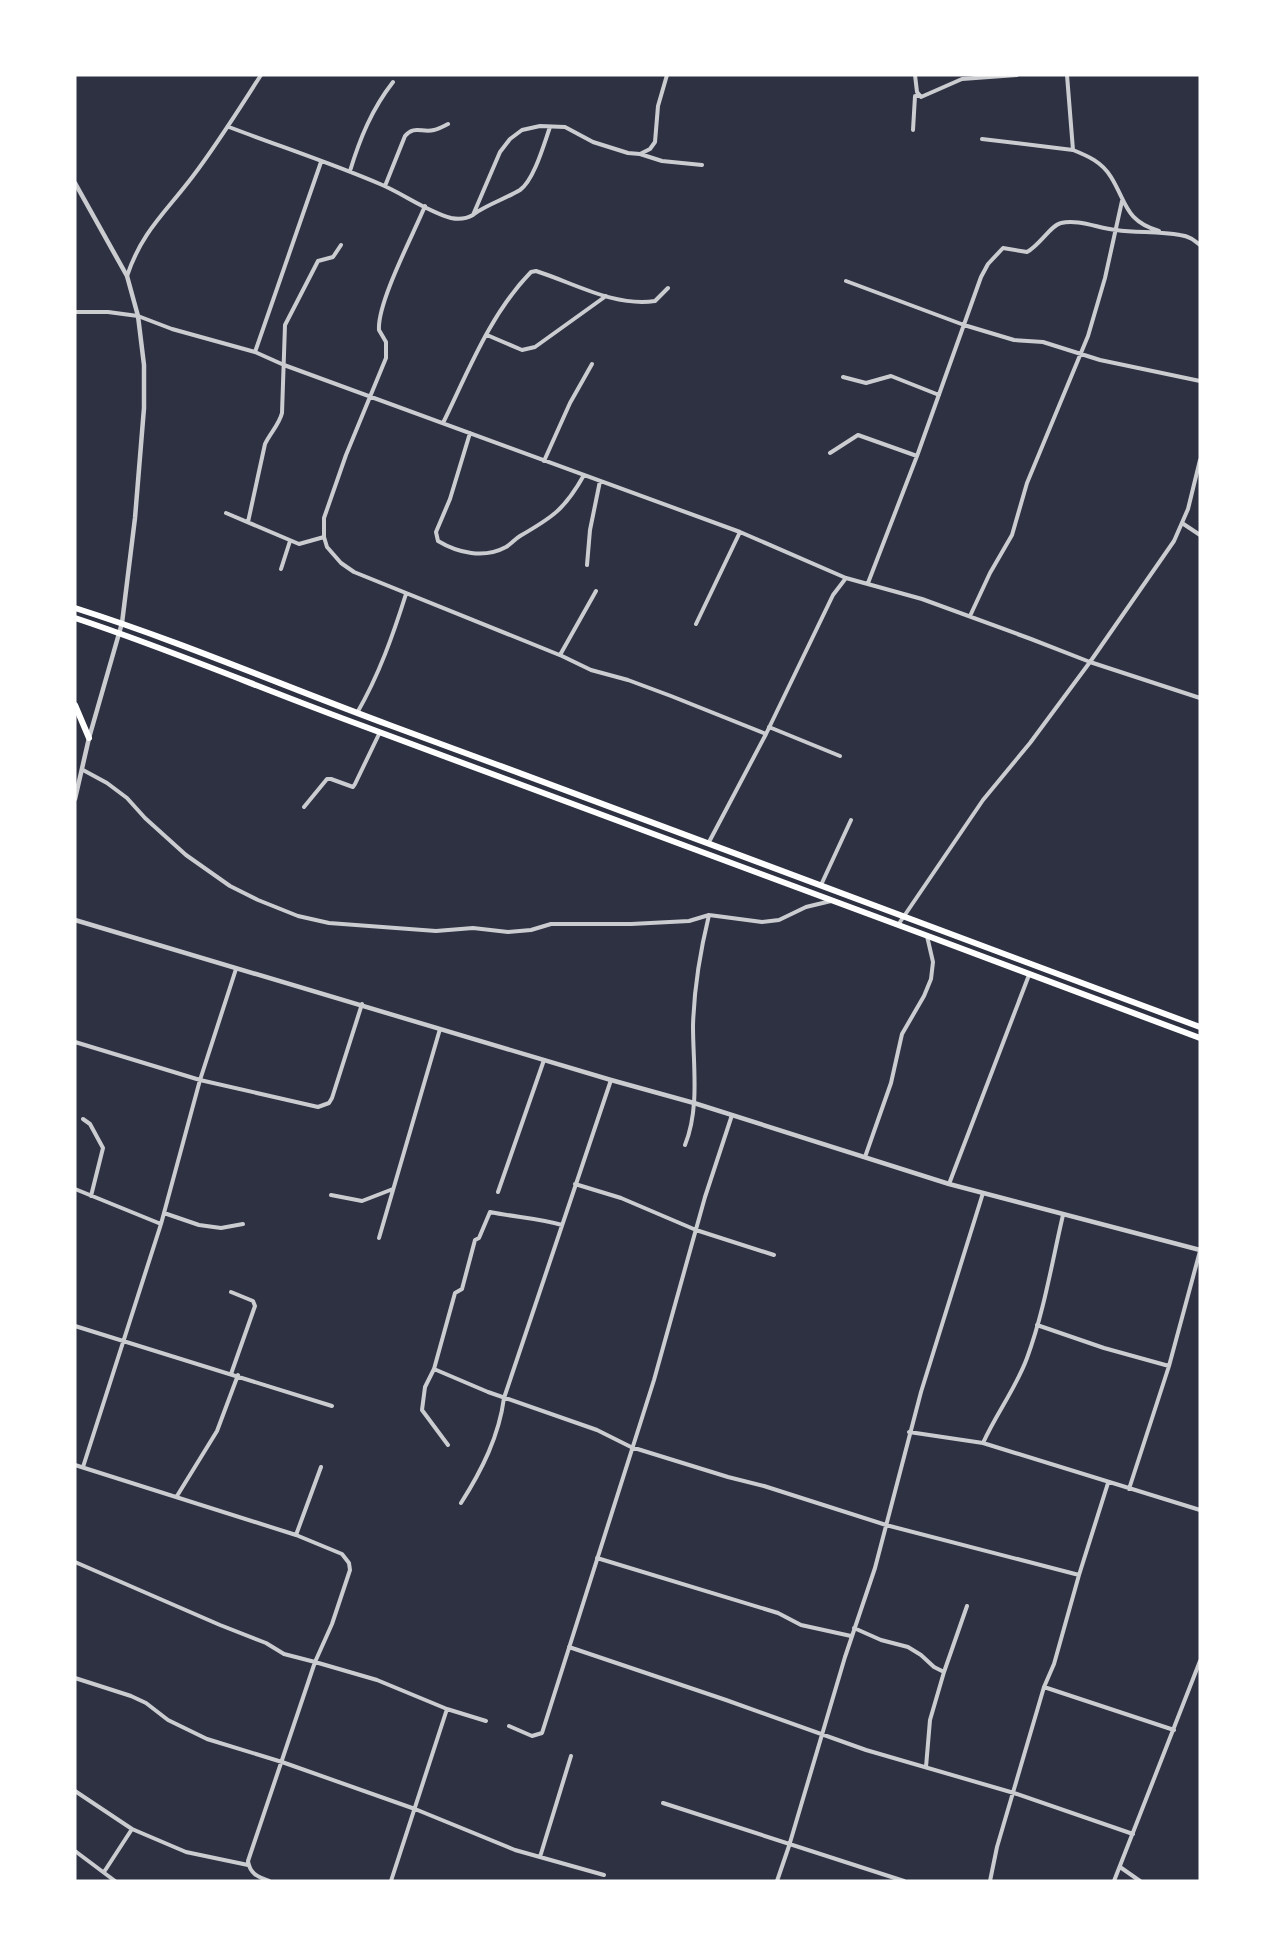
<svg xmlns="http://www.w3.org/2000/svg" width="1275" height="1956" font-family="Lato,sans-serif">
<style>
.lines{fill:none;stroke-linecap:round;stroke-linejoin:round}
.minor{stroke:#caccd0;stroke-width:4}
.tertiary{stroke:#caccd0;stroke-width:4.5}
.trunk{stroke:#fff;stroke-width:6}
</style>
<rect width="100%" height="100%" fill="#2d3142"/>
<g class="lines">
<path class="minor" d="M 915,75 L 917,92 L 921,97 L 962,79 L 1017,75
M 1067,75 L 1073,150 C 1088,156 1102,162 1111,177 C 1127,203 1125,221 1159,231
M 229,127 C 279,146 331,163 380,184 C 404,194 426,211 451,218 C 460,220 466,219 473,215 L 500,152 L 510,139 L 522,130 L 540,126 L 565,127 L 593,142 L 628,153 L 640,154 L 650,149 L 655,142 L 658,106 L 667,75
M 913,130 L 915,96 L 920,96
M 982,139 L 1073,150
M 640,154 L 662,161 L 702,165
M 350,171 C 360,138 372,109 393,82
M 385,186 L 405,136 C 414,125 422,133 434,130 C 439,129 444,126 448,124
M 425,206 C 413,235 377,303 379,330 L 386,342 L 386,358 L 346,455 L 324,518 L 324,537 L 327,547 L 341,563 L 354,572 L 562,656 L 591,670 L 628,680 L 671,696 L 766,734
M 474,214 C 488,204 505,199 520,190 C 534,180 544,144 550,127
M 127,276 C 142,231 166,212 193,176 C 218,143 239,109 261,75
M 846,281 L 964,325 L 1014,340 L 1043,342 L 1100,360 L 1200,381
M 75,312 L 108,312 L 138,316 L 172,329 L 255,352 L 284,365 L 740,532 L 846,578 L 922,599 L 1031,639 L 1090,662 L 1200,698
M 487,335 L 522,350 L 535,347 L 606,296
M 255,352 L 321,162
M 843,377 L 866,383 L 891,376 L 939,395
M 443,423 C 468,372 490,314 531,272 L 536,271 C 574,283 614,307 655,301 L 668,288
M 470,433 L 450,499 L 436,532 L 438,541 C 458,553 484,559 506,547 C 511,544 515,539 520,536 C 553,517 565,509 584,475
M 830,453 L 858,435 L 917,456
M 544,461 L 570,403 L 592,364
M 226,513 L 299,544 L 324,537
M 248,522 L 265,444 C 270,433 279,425 282,413 L 285,325 L 318,261 L 333,257 L 341,245
M 1182,523 L 1200,535
M 587,565 L 590,530 L 600,481
M 281,569 L 290,541
M 868,583 L 917,456 L 981,277 L 988,264 L 1003,248 L 1027,252 C 1040,245 1051,225 1061,223 C 1078,219 1098,228 1116,230 C 1137,233 1159,231 1180,235 C 1189,236 1194,240 1200,245
M 970,616 L 990,573 L 1012,535 L 1027,483 L 1088,336 L 1105,278 L 1122,201
M 696,624 L 740,532
M 560,655 L 596,591
M 357,713 C 379,675 393,635 406,594
M 769,727 L 840,756
M 83,770 L 107,783 L 127,798 L 145,818 L 186,855 L 230,886 L 258,900 L 298,916 L 329,923 L 436,931 L 473,928 L 508,932 L 531,930 L 551,924 L 631,924 L 689,921 L 709,915 L 762,922 L 779,920 L 806,907 L 831,901
M 304,807 L 327,779 L 331,779 L 353,787 L 355,784 L 380,732
M 709,842 L 766,734 L 833,595 L 846,578
M 821,885 L 851,820
M 898,925 L 983,800 L 1030,743 L 1090,662 L 1174,541 L 1188,509 L 1200,460
M 75,1042 L 200,1080 L 318,1107 L 329,1103 L 332,1098 L 362,1004
M 83,1119 L 90,1124 L 103,1148 L 91,1196
M 685,1145 C 700,1108 693,1065 693,1026 C 694,988 700,952 709,915
M 865,1157 L 891,1083 L 902,1034 L 924,996 L 931,979 L 933,962 L 927,936
M 575,1184 L 621,1198 L 696,1230 L 774,1255
M 949,1184 L 1029,975
M 75,1189 L 161,1224 L 83,1467
M 498,1192 L 544,1060
M 331,1195 L 362,1201 L 393,1189
M 164,1213 L 199,1225 L 221,1228 L 243,1224
M 161,1224 L 200,1080 L 236,969
M 379,1238 L 440,1029
M 231,1292 L 253,1301 L 255,1306 L 231,1374
M 1037,1325 L 1104,1348 L 1169,1366
M 75,1326 L 332,1406
M 434,1369 L 488,1392 L 597,1430 L 631,1447 L 728,1477 L 764,1486 L 886,1525 L 1079,1575
M 909,1432 L 983,1443 L 1200,1510
M 983,1443 C 996,1414 1016,1388 1027,1358 C 1044,1312 1052,1262 1063,1215
M 448,1445 L 422,1410 L 425,1387 L 434,1369 L 455,1293 L 462,1289 L 475,1240 L 479,1238 L 490,1212 C 514,1217 538,1218 562,1225
M 75,1465 L 296,1535 L 342,1554 L 349,1563 L 350,1570 L 332,1624 L 315,1662 L 377,1680 L 447,1709 L 486,1721
M 1129,1489 L 1169,1366 L 1200,1251
M 177,1496 L 217,1431 L 238,1375
M 461,1503 C 482,1470 499,1436 504,1398 L 611,1080
M 296,1535 L 321,1467
M 597,1558 L 778,1613 L 801,1625 L 851,1636
M 75,1562 L 220,1625 L 266,1643 L 284,1654 L 315,1662 L 248,1861 C 250,1874 258,1877 269,1881
M 854,1628 L 881,1640 L 908,1647 L 921,1655 L 934,1667 L 944,1672
M 569,1647 L 726,1700 L 866,1750 L 1014,1793 L 1133,1834
M 75,1678 L 131,1696 L 146,1703 L 168,1720 L 207,1739 L 282,1762 L 415,1809 L 515,1850 L 604,1875
M 1044,1687 L 1174,1730
M 509,1726 L 532,1736 L 542,1733 L 654,1380 L 705,1197 L 732,1115
M 926,1767 L 930,1720 L 944,1672 L 967,1606
M 75,1791 L 132,1829
M 663,1803 L 904,1881
M 75,1851 L 115,1881
M 540,1857 L 571,1756
M 1120,1867 L 1140,1881
M 104,1872 L 132,1829 L 186,1852 L 248,1865 L 248,1862
M 391,1881 L 447,1709
M 777,1881 L 789,1846 L 845,1657 L 875,1568 L 921,1392 L 983,1193
M 990,1881 L 997,1847 L 1044,1687 L 1054,1664 L 1079,1575 L 1108,1483
M 1114,1881 L 1200,1661"/>
<path class="tertiary" d="M 75,183 L 127,276 L 138,316 L 144,365 L 144,408 L 135,518 L 122,623 L 89,738 L 75,799
M 75,920 L 611,1080 L 694,1103 L 949,1184 L 1200,1250"/>
<path class="trunk" d="M 75,608 C 182,642 286,687 392,726 C 662,825 931,927 1200,1027
M 75,618 C 172,650 267,691 363,726 C 643,828 921,934 1200,1038
M 75,705 L 89,738"/>
</g>
<rect width="1275" height="1956" fill="none" stroke="#ffffff" stroke-width="153"/>
</svg>
